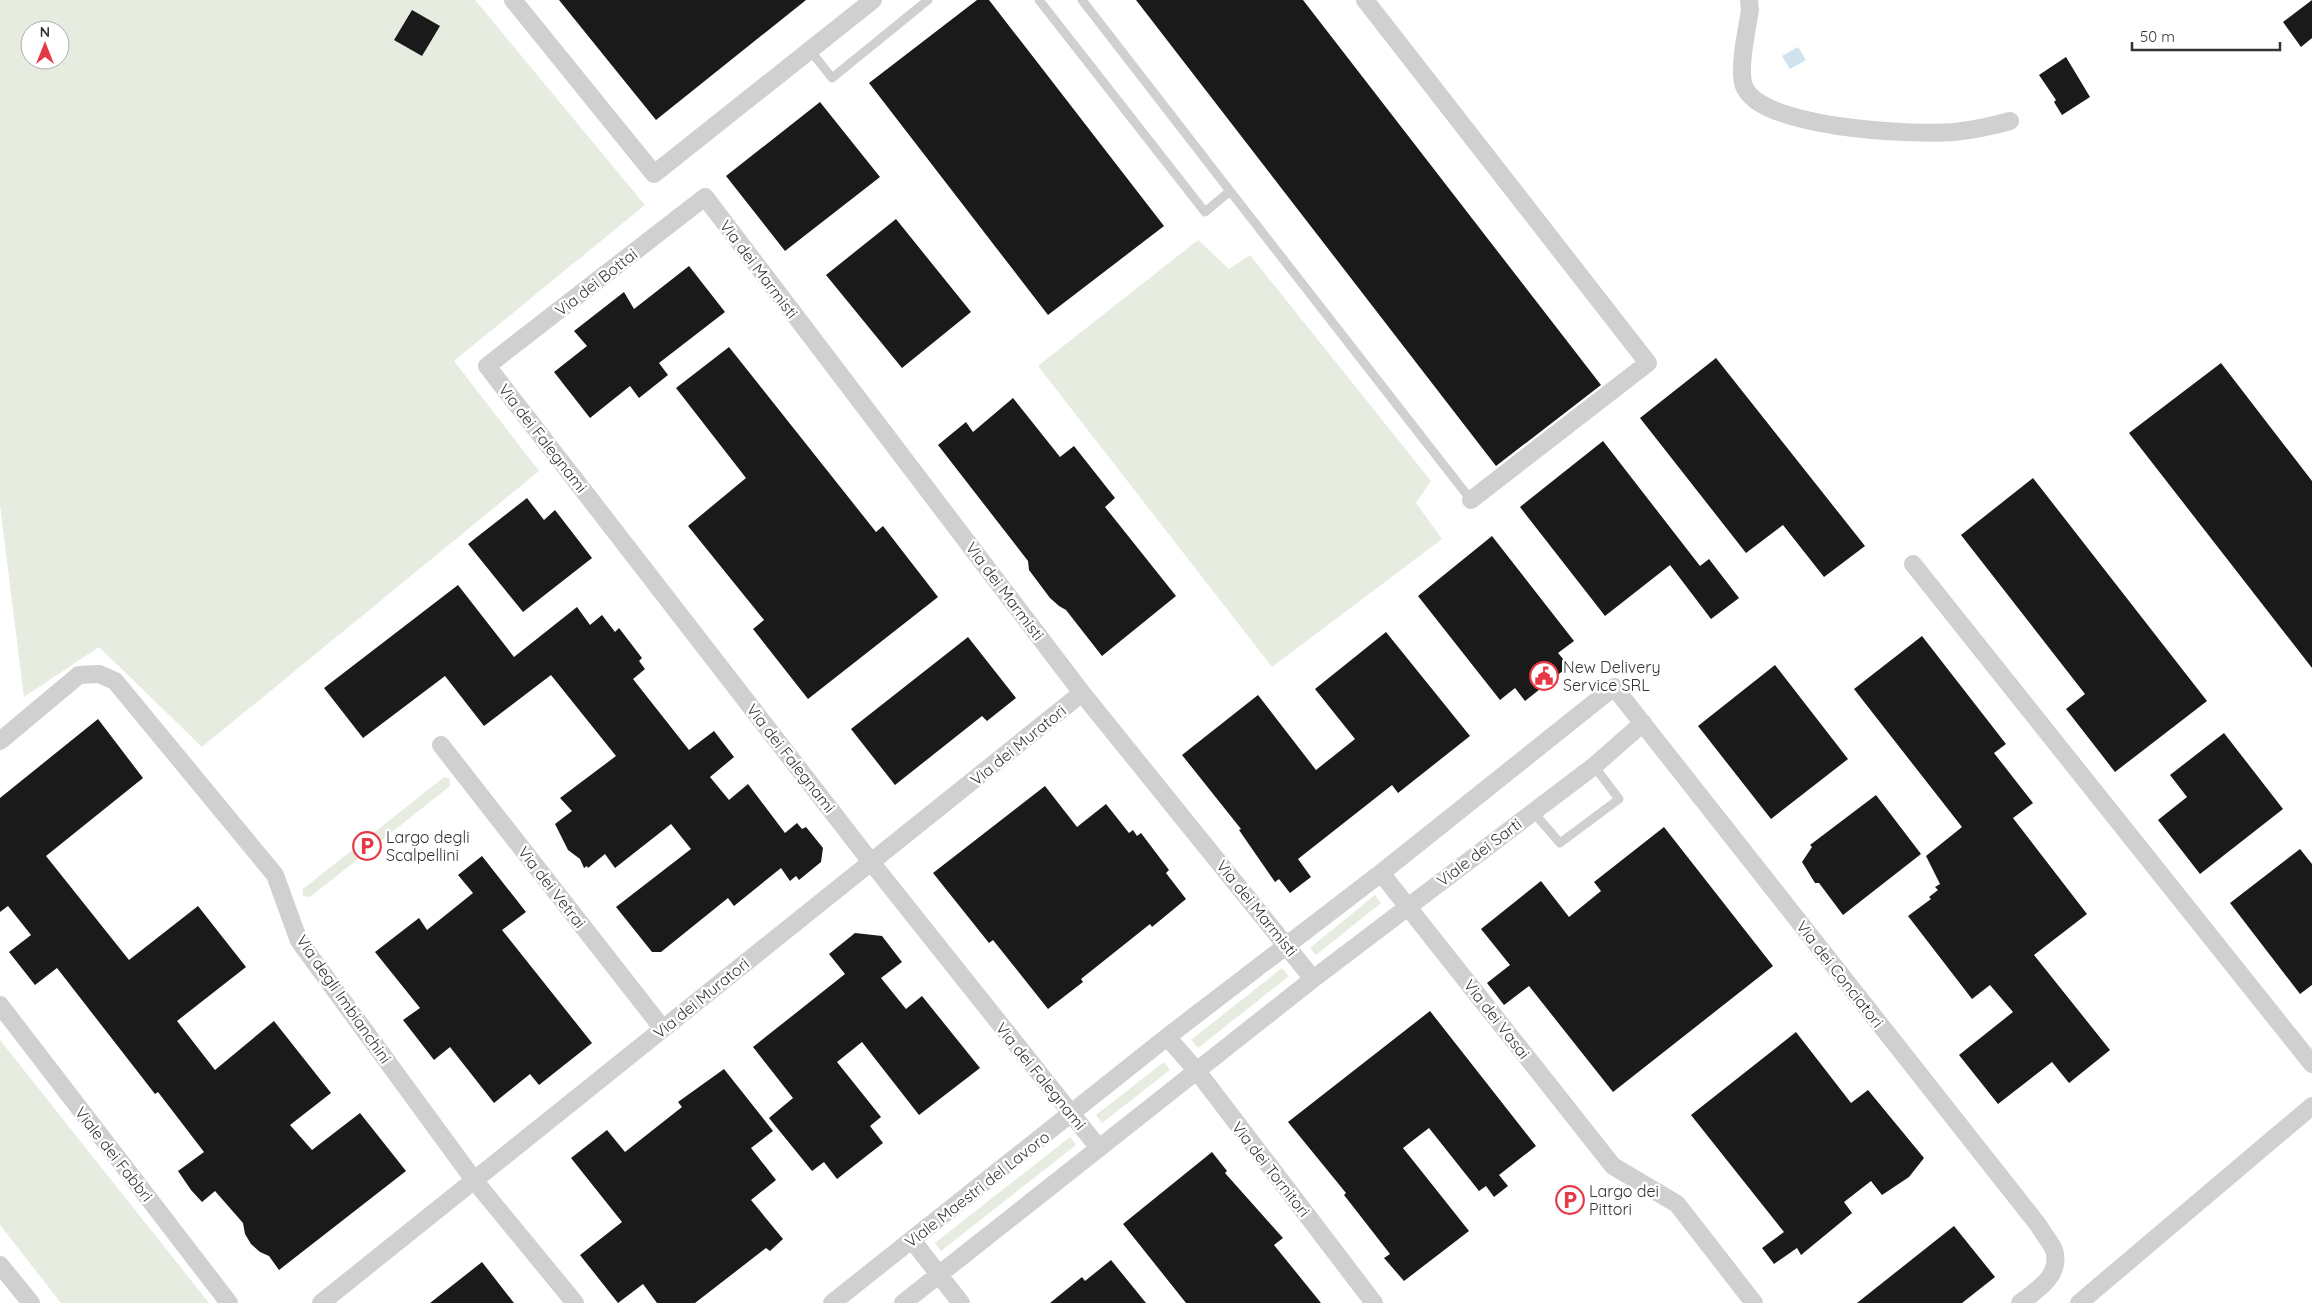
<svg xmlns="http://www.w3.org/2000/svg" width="2312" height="1303" font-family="Quicksand,sans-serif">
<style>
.green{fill:#e6ecdf;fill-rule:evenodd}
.water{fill:#cfe2ee}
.building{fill:#1a1a1a}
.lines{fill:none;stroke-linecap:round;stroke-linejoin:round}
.service{stroke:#d0d0d0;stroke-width:9}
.minor{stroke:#d0d0d0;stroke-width:18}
.labels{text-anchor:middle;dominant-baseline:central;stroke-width:5;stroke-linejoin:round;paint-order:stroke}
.street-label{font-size:16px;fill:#333;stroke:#fff}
.poi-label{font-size:16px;fill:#333;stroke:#fff;text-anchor:start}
</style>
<rect width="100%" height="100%" fill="#fff"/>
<path class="green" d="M 0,0 L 475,0 L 645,205 L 454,361 L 539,471 L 202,747 L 99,647 L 24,697 L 0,505 ZM 30,30 L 60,30 L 60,60 L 30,60 Z
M 1198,240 L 1229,269 L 1250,255 L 1431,481 L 1416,503 L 1442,539 L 1272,667 L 1038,366 Z
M 444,777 L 450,779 L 450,786 L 310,897 L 303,896 L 303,889 Z
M 1375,895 L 1381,903 L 1316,955 L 1310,948 Z
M 1282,968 L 1289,976 L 1198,1048 L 1191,1040 Z
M 0,1041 L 0,1040 L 209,1303 L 61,1303 L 0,1225 Z
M 1164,1062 L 1170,1070 L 1102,1123 L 1096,1115 Z
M 1070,1137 L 1076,1145 L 941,1251 L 935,1243 Z"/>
<path class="water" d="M 1798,47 L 1806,60 L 1790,69 L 1782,56 Z"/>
<path class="building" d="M 559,0 L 806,0 L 656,120 Z
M 977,0 L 989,0 L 1164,226 L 1048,315 L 869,83 Z
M 1136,0 L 1303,0 L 1601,385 L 1496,466 Z
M 2312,0 L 2312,38 L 2301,47 L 2283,22 Z
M 412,10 L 440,26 L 422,56 L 394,40 Z
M 2066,57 L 2090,97 L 2062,115 L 2054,102 L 2056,100 L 2039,75 Z
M 820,102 L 880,177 L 785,251 L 726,176 Z
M 896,219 L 971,312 L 902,368 L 826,275 Z
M 689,266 L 725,312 L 659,363 L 668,375 L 639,398 L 630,386 L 590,418 L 554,372 L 587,346 L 574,331 L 624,292 L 634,309 Z
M 729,347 L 876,532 L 883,526 L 938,597 L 808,699 L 753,629 L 764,620 L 688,526 L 746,478 L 676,388 Z
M 1716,358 L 1865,546 L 1824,577 L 1783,525 L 1746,553 L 1640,418 Z
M 2221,363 L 2312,481 L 2312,668 L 2129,433 Z
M 1013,398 L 1060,457 L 1074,446 L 1115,498 L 1105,507 L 1176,596 L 1102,656 L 1066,610 L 1059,606 L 1050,598 L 1029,570 L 1028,561 L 938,445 L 966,422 L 973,432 Z
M 1603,441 L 1700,566 L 1709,559 L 1739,598 L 1711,619 L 1670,565 L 1605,616 L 1520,507 Z
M 2033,478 L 2207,701 L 2115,772 L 2066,709 L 2085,694 L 1961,535 Z
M 527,498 L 544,520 L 555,510 L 592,558 L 523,612 L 468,544 Z
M 1492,536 L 1574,641 L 1558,653 L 1569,666 L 1525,701 L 1515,688 L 1500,700 L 1418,596 Z
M 458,585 L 514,657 L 577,607 L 590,625 L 602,615 L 615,632 L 619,628 L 642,658 L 639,661 L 645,669 L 633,679 L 689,750 L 714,731 L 734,757 L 710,777 L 729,800 L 748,784 L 785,833 L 797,823 L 802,829 L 806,827 L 823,848 L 821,862 L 799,880 L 796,876 L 790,881 L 781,868 L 734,906 L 728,898 L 661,952 L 652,952 L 616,907 L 691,849 L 671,824 L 615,868 L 605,854 L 588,868 L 587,866 L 584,868 L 580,859 L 568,850 L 555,824 L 572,811 L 560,798 L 616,756 L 551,675 L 484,726 L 445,676 L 363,738 L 324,688 Z
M 1386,632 L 1470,736 L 1398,793 L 1392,785 L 1298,859 L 1311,877 L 1290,893 L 1279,879 L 1275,882 L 1239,830 L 1241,829 L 1182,755 L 1258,695 L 1316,770 L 1355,739 L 1315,689 Z
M 1922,636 L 2006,744 L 1994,753 L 2033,803 L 2013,818 L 2087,914 L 2034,955 L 2110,1050 L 2069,1083 L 2052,1062 L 1998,1104 L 1959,1055 L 2013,1012 L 1990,985 L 1972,999 L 1908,916 L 1931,899 L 1929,897 L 1938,890 L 1935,887 L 1940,884 L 1926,856 L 1962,827 L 1854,689 Z
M 968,637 L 1016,698 L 987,721 L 982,716 L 895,785 L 851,729 Z
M 1775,665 L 1848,759 L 1771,819 L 1698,726 Z
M 98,719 L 143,778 L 46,856 L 129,960 L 198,906 L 246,967 L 177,1021 L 215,1070 L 274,1021 L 331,1093 L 290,1125 L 312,1150 L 360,1113 L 406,1171 L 279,1270 L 269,1256 L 260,1252 L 251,1244 L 245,1234 L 243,1223 L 215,1191 L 202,1202 L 191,1190 L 178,1171 L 204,1152 L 158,1092 L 155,1094 L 57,968 L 35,985 L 9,952 L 31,935 L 8,906 L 0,912 L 0,798 Z
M 2224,733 L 2283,809 L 2200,874 L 2158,820 L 2187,797 L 2170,775 Z
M 1045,786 L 1077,827 L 1106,804 L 1129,833 L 1133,830 L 1137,836 L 1141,833 L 1169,870 L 1166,873 L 1186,899 L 1152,927 L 1150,924 L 1081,979 L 1083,982 L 1048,1009 L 993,940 L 989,943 L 933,873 Z
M 1876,795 L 1921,854 L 1843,915 L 1819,883 L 1815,883 L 1802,862 L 1812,847 L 1810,845 Z
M 1664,827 L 1773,966 L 1613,1092 L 1529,986 L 1504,1005 L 1487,983 L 1510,965 L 1481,929 L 1541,881 L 1569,917 L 1601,891 L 1594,882 Z
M 2300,849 L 2312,864 L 2312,985 L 2300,994 L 2230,903 Z
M 482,856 L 526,912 L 502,930 L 592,1043 L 539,1085 L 530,1074 L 494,1103 L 450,1047 L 434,1060 L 403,1020 L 420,1008 L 375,952 L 419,918 L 427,930 L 473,893 L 458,875 Z
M 855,933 L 882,936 L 902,962 L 881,978 L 906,1009 L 922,996 L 980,1068 L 919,1115 L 862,1042 L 837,1062 L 881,1117 L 870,1126 L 883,1143 L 837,1179 L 824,1162 L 812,1171 L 769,1118 L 793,1098 L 753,1047 L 845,974 L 829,954 Z
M 1430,1011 L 1536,1146 L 1499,1175 L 1508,1186 L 1494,1197 L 1486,1186 L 1479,1191 L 1429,1128 L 1403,1148 L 1469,1231 L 1404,1281 L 1384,1258 L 1390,1254 L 1344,1195 L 1346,1193 L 1288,1122 Z
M 1796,1032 L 1851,1103 L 1868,1090 L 1924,1158 L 1909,1177 L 1882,1195 L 1871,1181 L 1844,1202 L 1852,1213 L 1801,1255 L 1797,1248 L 1774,1264 L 1762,1248 L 1784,1232 L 1691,1115 Z
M 724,1069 L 773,1131 L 751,1148 L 776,1180 L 751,1200 L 783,1239 L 770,1251 L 766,1248 L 695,1303 L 657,1303 L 643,1284 L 618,1303 L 580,1255 L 622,1222 L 571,1158 L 607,1130 L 625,1152 L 682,1107 L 678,1102 Z
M 1212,1152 L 1227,1171 L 1225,1173 L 1283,1238 L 1274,1245 L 1321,1303 L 1186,1303 L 1123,1224 Z
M 1954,1226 L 1995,1277 L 1962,1303 L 1857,1303 Z
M 1111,1260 L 1146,1303 L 1050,1303 L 1082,1277 L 1085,1281 Z
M 482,1262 L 514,1303 L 430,1303 Z"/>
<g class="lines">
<path class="service" d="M 1039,0 L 1205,212 L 1230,191 L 1082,0
M 810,50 L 832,78 L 928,0
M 1230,191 L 1471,500
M 1533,812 L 1560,843 L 1619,799 L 1594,766"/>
<path class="minor" d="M 513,0 L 654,174 L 873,0
M 1365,0 L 1648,363 L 1471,500
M 1749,0 L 1750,10 C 1747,30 1738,68 1744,86 C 1760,129 1914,135 1954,132 C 1973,130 1992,126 2010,121
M 1913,564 L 2312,1064
M 0,741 L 79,675 L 99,674 L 115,681 L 275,875 L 299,941 L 474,1180 L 575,1303
M 441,745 L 663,1029
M 1381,873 L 1613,1166 L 1677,1204 L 1754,1303
M 0,1005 L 229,1303
M 1167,1037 L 1197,1071 L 1374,1303
M 1098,1147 L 871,862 L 487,366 L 705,197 L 1082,693 L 1313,979
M 912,1240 L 961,1303
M 0,1265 L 31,1303
M 321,1303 L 1082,693
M 832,1303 L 1167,1037 L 1381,873 L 1614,687 L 2039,1226 C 2043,1234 2051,1242 2054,1250 C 2062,1275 2037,1290 2020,1303
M 903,1303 L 1313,979 L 1594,766 L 1643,723
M 2079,1303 L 2312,1106"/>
</g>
<defs>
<symbol id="civic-ring" viewBox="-11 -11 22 22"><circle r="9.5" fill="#fff" stroke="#e63946" stroke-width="1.5"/><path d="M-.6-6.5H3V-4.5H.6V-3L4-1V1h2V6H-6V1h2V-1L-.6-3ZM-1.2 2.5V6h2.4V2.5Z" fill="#e63946"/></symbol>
<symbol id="parking-ring" viewBox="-11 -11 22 22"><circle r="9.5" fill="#fff" stroke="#e63946" stroke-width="1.5"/><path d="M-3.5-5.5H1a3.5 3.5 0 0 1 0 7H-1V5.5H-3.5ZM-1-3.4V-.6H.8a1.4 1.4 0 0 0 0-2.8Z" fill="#e63946"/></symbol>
</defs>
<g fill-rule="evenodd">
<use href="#civic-ring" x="1528" y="660" width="32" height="32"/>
<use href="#parking-ring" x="351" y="830" width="32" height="32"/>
<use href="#parking-ring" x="1554" y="1184" width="32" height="32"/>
</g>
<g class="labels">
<g class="street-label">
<text transform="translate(759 269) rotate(53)">Via dei Marmisti</text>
<text transform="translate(596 282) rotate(-38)">Via dei Bottai</text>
<text transform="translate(543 438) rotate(52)">Via dei Falegnami</text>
<text transform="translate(1005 591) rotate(53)">Via dei Marmisti</text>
<text transform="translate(1018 745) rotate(-39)">Via dei Muratori</text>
<text transform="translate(791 758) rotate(52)">Via dei Falegnami</text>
<text transform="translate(1479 852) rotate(-37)">Viale dei Sarti</text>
<text transform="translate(552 887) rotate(52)">Via dei Vetrai</text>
<text transform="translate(1257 908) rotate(51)">Via dei Marmisti</text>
<text transform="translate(1840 974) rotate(52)">Via dei Conciatori</text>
<text transform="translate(701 998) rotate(-39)">Via dei Muratori</text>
<text transform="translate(344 999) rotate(55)">Via degli Imbianchini</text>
<text transform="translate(1497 1019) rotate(52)">Via dei Vasai</text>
<text transform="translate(1041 1076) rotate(51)">Via dei Falegnami</text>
<text transform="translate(114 1154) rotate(52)">Viale dei Fabbri</text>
<text transform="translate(1271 1169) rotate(52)">Via dei Tornitori</text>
<text transform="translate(977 1189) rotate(-38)">Viale Maestri del Lavoro</text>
</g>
<g class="poi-label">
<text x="1563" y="667">New Delivery<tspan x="1563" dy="18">Service SRL</tspan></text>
<text x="386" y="837">Largo degli<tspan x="386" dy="18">Scalpellini</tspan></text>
<text x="1589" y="1191">Largo dei<tspan x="1589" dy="18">Pittori</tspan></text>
</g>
</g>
<g transform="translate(45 45)"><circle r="24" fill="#ffffff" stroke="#adadad"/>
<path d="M0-4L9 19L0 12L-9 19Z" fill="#e63946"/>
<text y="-8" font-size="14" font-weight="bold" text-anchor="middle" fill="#333333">N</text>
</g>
<path d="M2132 42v8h148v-8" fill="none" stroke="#333333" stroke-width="2.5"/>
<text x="2140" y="42" font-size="15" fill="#333333" stroke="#ffffff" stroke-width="4" paint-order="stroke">50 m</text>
</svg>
